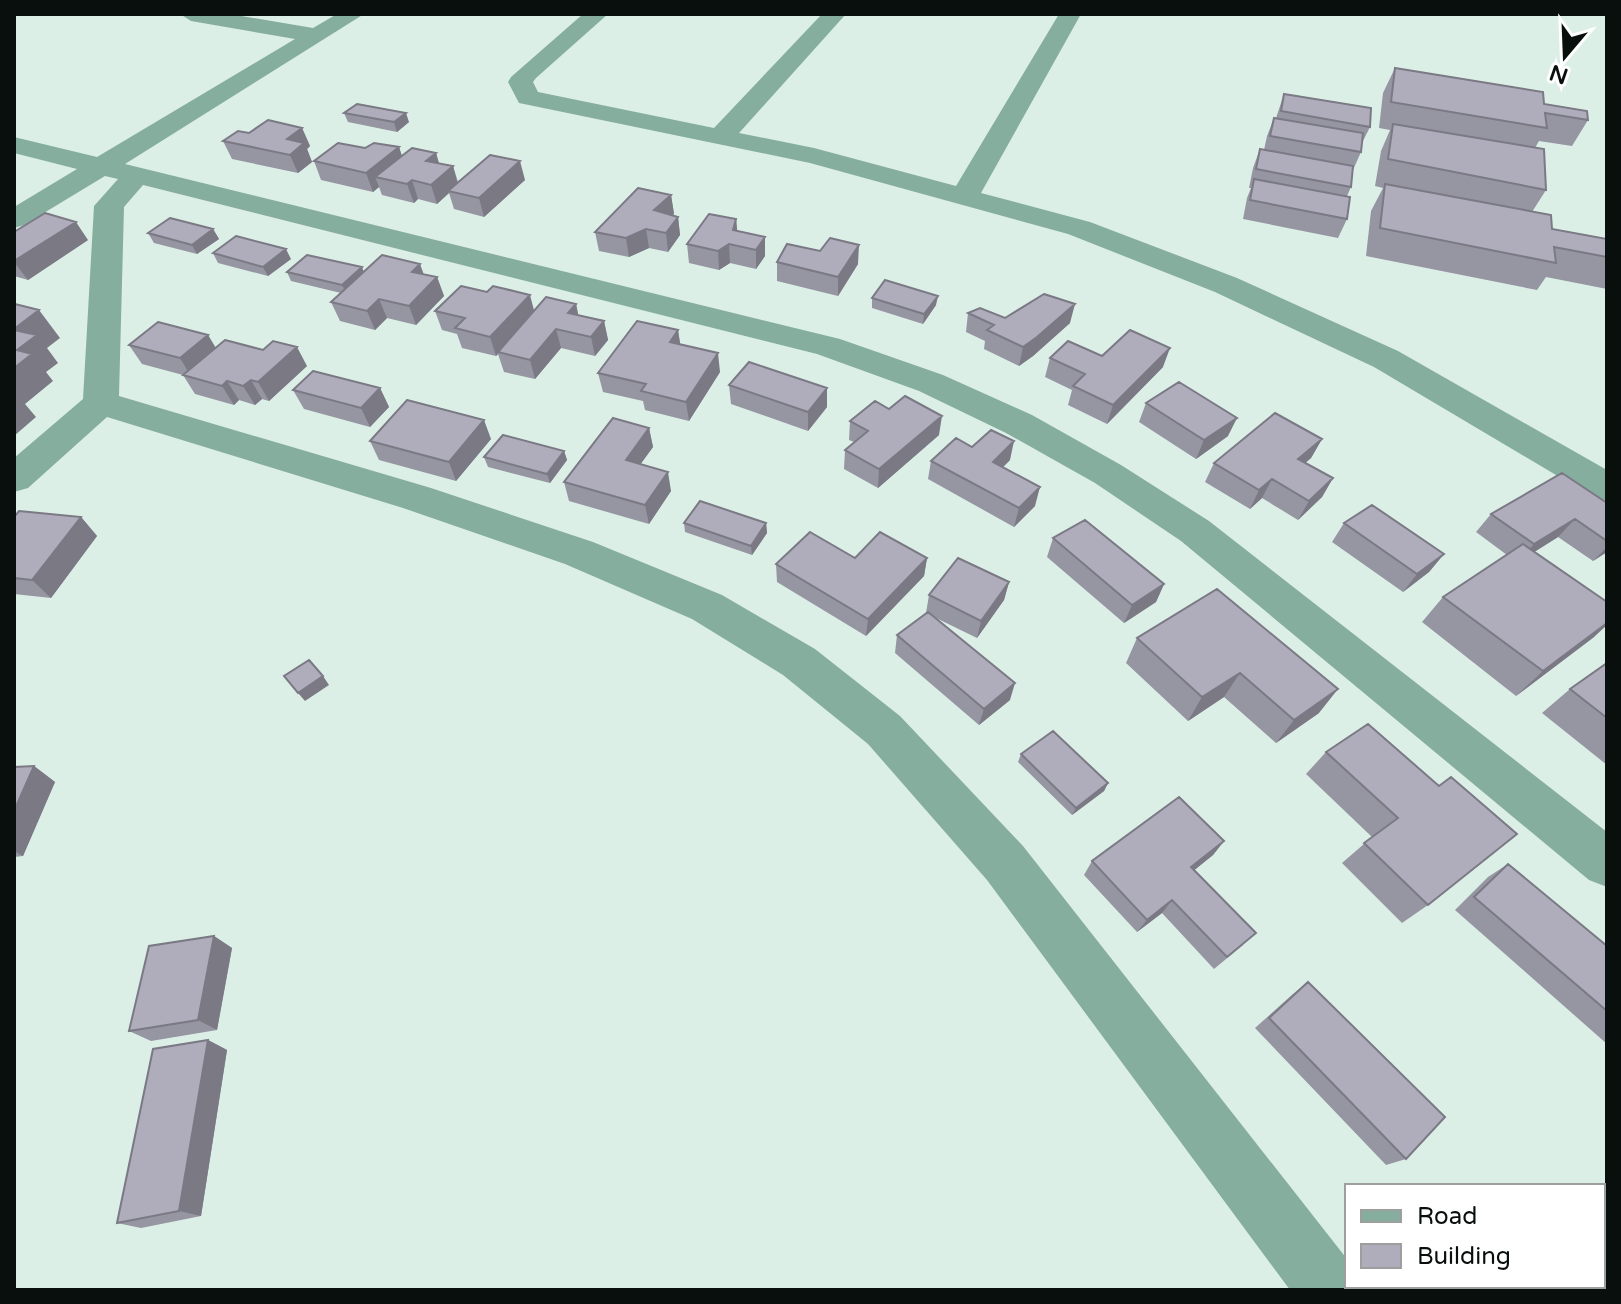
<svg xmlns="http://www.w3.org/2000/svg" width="1621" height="1304" font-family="'Varela Round',sans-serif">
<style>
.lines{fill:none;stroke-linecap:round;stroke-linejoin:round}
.minor{fill:#86ae9f;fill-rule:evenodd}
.wall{fill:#9695a2}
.shaded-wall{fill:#7a7984}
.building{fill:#afadbc;stroke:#7a7984;stroke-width:2}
</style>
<rect width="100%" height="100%" fill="#dcefe7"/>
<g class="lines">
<path class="minor" d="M 180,14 L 230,14 L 313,28 L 337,14 L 364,14 L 125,164 L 840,339 L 943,375 L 1032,415 L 1121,465 L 1209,521 L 1607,832 L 1607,887 L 1589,880 L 1181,541 L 1095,483 L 1006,433 L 919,391 L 817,354 L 143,185 L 124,207 L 119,396 L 431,488 L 593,542 L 722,595 L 815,649 L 900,716 L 1023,846 L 1347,1259 L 1347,1286 L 1361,1286 L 1363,1290 L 1290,1290 L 987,880 L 868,744 L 783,675 L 692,619 L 565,564 L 403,508 L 107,417 L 28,488 L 14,492 L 14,458 L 83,399 L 94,206 L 118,179 L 105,176 L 24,225 L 14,228 L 14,207 L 77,169 L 14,153 L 14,137 L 97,157 L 295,39 L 191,21 Z
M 583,14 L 608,14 L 536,78 L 533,82 L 538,92 L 714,128 L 822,14 L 846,14 L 739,133 L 814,148 L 956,186 L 1059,14 L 1081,14 L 981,193 L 1090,222 L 1237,278 L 1398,351 L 1607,470 L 1607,501 L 1593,497 L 1374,367 L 1215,292 L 1068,234 L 810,163 L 519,103 L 508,82 L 511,77 Z"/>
</g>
<path class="wall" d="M 1395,68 L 1544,104 L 1588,120 L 1572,146 L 1539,141 L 1535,148 L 1546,190 L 1532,212 L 1552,229 L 1607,239 L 1607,289 L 1546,277 L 1537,290 L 1366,256 L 1371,211 L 1383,188 L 1375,186 L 1381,151 L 1390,130 L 1379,128 L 1383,93 Z
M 1284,94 L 1370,127 L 1362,143 L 1361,152 L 1353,170 L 1351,187 L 1347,196 L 1347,219 L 1338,238 L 1243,219 L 1247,198 L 1251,188 L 1249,188 L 1253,168 L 1260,149 L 1264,150 L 1267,136 L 1274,118 L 1276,118 Z
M 344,113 L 409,122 L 397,132 L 348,122 Z
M 302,128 L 310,146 L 307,149 L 312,162 L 298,173 L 232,159 L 223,141 Z
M 399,147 L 402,156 L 436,153 L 439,163 L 453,166 L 458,182 L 525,180 L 484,217 L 454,209 L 449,193 L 437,204 L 418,199 L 414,203 L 382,195 L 379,187 L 373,192 L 321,180 L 314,161 L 365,148 Z
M 671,195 L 674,214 L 672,215 L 678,217 L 680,235 L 668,252 L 649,248 L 629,257 L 599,251 L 595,232 Z
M 736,219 L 737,231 L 765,237 L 765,256 L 756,269 L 730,263 L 719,270 L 689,263 L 687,244 Z
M 213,229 L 219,239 L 197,254 L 154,243 L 148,233 Z
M 14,232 L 88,240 L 28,280 L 14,276 Z
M 820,251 L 858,264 L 838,296 L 777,281 L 777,262 Z
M 213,253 L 291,259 L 268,276 L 218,263 Z
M 287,272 L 424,274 L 437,277 L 444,296 L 416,325 L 387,318 L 375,330 L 340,321 L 331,302 L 341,293 L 291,281 Z
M 872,298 L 936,305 L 923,324 L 872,308 Z
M 576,304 L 578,315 L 604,321 L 608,340 L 595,356 L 561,348 L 535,379 L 504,372 L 498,354 L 496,356 L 462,348 L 457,334 L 442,330 L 435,311 L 534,311 Z
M 968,313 L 1005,318 L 1070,323 L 1033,356 L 1019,366 L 984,349 L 985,341 L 966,332 Z
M 678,330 L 680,344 L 720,372 L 689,421 L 645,410 L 643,401 L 603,392 L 598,373 Z
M 208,335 L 216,348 L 307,366 L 269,401 L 262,399 L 255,405 L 239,400 L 234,405 L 195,394 L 183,375 L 142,364 L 129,345 Z
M 1102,356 L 1163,367 L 1107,424 L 1068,405 L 1072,390 L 1045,377 L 1050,358 Z
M 729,385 L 827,407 L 808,431 L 731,404 Z
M 380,388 L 389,407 L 370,427 L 304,409 L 293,390 Z
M 1146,403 L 1228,436 L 1196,459 L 1139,422 Z
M 850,421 L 939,435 L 878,488 L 844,469 L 845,450 L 854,442 L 849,440 Z
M 649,428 L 653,447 L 640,464 L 671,491 L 649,524 L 569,501 L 564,482 Z
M 491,439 L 456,481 L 379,460 L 370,441 Z
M 1322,439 L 1311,458 L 1305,463 L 1333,478 L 1322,497 L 1298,520 L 1262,498 L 1250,509 L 1205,482 L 1214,463 Z
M 972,447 L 1010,460 L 1003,467 L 1035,506 L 1014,527 L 928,479 L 931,461 Z
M 564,451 L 567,460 L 550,483 L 488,467 L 484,457 Z
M 1607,503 L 1607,552 L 1593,561 L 1558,537 L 1534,552 L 1594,637 L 1516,696 L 1422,622 L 1443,597 L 1507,555 L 1476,532 L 1491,514 Z
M 14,517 L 81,517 L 97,536 L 51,598 L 14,594 Z
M 684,523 L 766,523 L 767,533 L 752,555 L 685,532 Z
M 1344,523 L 1444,554 L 1429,572 L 1403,592 L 1332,542 Z
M 1053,538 L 1164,584 L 1156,602 L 1124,623 L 1047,557 Z
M 855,558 L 927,558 L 924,576 L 866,636 L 777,582 L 776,564 Z
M 1009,582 L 1004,600 L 977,638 L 936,618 L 1010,700 L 979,725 L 895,653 L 897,635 L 926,613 L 929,595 Z
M 1217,589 L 1319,713 L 1276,743 L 1224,697 L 1188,721 L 1126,663 L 1137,638 Z
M 1607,663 L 1607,765 L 1542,713 L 1570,689 Z
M 1368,724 L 1428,905 L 1402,923 L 1342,863 L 1372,837 L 1306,774 L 1326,752 Z
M 1021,754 L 1108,783 L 1104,791 L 1072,815 L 1018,762 Z
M 34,766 L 55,782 L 23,856 L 14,857 L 14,767 Z
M 1224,841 L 1213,855 L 1194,870 L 1243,945 L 1214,969 L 1162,913 L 1137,932 L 1084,875 L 1092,861 Z
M 1508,864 L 1607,946 L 1607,1044 L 1455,910 L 1488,877 Z
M 214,936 L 232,948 L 217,1030 L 151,1041 L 129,1031 Z
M 1308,982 L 1406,1159 L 1386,1165 L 1255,1028 L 1293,994 Z
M 208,1040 L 227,1050 L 201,1216 L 141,1228 L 117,1223 Z"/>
<path class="shaded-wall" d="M 406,113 L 409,122 L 397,132 L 394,122 Z
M 302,128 L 310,146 L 307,149 L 312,162 L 298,173 L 290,155 L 287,139 Z
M 399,147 L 405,166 L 375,177 L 379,187 L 373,192 L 366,173 Z
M 436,153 L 441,171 L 426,161 Z
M 520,161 L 525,180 L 484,217 L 479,198 Z
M 453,166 L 458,185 L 448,191 L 449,193 L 437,204 L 431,185 Z
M 412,180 L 418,199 L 414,203 L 407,184 Z
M 671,195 L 674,214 L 657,229 L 654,210 Z
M 678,217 L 680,235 L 668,252 L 666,233 Z
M 736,219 L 738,238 L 733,230 Z
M 76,222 L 88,240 L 28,280 L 14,262 Z
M 213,229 L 219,239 L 197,254 L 192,245 Z
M 646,229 L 649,248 L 629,257 L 626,238 Z
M 765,237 L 765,256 L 756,269 L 756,250 Z
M 729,244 L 730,263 L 719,270 L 718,251 Z
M 859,245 L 858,264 L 838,296 L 838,277 Z
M 286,249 L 291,259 L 268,276 L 263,267 Z
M 420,264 L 427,283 L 412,272 Z
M 362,267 L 366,277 L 347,294 L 342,285 Z
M 437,277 L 444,296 L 416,325 L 409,306 Z
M 530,295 L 535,314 L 498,352 L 498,354 L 496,356 L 490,337 Z
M 938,296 L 936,305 L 923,324 L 924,314 Z
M 379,299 L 387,318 L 375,330 L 367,311 Z
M 576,304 L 580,323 L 568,313 Z
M 1075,304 L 1070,323 L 1033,356 L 1019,366 L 1023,347 Z
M 39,310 L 60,338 L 47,348 L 58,363 L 46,372 L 53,381 L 25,404 L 36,417 L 14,436 L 14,368 L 17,350 L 14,329 Z
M 604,321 L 608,340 L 595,356 L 591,337 Z
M 556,329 L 561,348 L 535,379 L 530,360 Z
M 678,330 L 681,349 L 670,342 Z
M 208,335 L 219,354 L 192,378 L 180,358 Z
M 297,347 L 307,366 L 269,401 L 258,382 Z
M 1170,348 L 1163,367 L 1107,424 L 1113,405 Z
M 718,353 L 720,372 L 689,421 L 686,402 Z
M 251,380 L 262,399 L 255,405 L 243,386 Z
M 227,381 L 239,400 L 234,405 L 222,386 Z
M 380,388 L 389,407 L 370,427 L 361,408 Z
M 827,388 L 827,407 L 808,431 L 808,412 Z
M 942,416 L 939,435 L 878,488 L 879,469 Z
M 1237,418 L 1228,436 L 1196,459 L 1204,440 Z
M 484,420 L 491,439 L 456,481 L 449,462 Z
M 649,428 L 653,447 L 630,479 L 626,460 Z
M 1322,439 L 1311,458 L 1288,478 L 1298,459 Z
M 1014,441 L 1010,460 L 989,481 L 993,462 Z
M 564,451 L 567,460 L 550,483 L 547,474 Z
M 668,472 L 671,491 L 649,524 L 645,505 Z
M 1333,478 L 1322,497 L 1298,520 L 1309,501 Z
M 1272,479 L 1262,498 L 1250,509 L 1259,490 Z
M 1040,487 L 1035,506 L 1014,527 L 1019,508 Z
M 81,517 L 97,536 L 51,598 L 32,580 Z
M 1575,519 L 1558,537 L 1517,563 L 1534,544 Z
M 766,523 L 767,533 L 752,555 L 751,546 Z
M 1607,547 L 1607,552 L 1593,561 Z
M 1444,554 L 1429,572 L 1403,592 L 1417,574 Z
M 927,558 L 924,576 L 866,636 L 868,619 Z
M 1009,582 L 1004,600 L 977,638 L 981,621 Z
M 1164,584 L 1156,602 L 1124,623 L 1132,605 Z
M 1607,623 L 1607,625 L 1594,637 L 1516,696 L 1543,671 Z
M 1240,673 L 1224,697 L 1188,721 L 1202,697 Z
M 323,676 L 329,685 L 305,701 L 298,693 Z
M 1015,683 L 1010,700 L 979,725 L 984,709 Z
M 1338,689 L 1319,713 L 1276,743 L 1294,720 Z
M 34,766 L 55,782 L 23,856 L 14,851 L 14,811 Z
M 1108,783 L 1104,791 L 1072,815 L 1076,808 Z
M 1224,841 L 1213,855 L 1181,881 L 1191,867 Z
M 1172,900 L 1162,913 L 1137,932 L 1147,920 Z
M 214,936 L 232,948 L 217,1030 L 198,1020 Z
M 208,1040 L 227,1050 L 201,1216 L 179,1211 Z"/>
<path class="building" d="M 1395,68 L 1543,92 L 1544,104 L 1587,111 L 1588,120 L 1545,113 L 1547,128 L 1391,102 Z
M 1284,94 L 1371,108 L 1370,127 L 1281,111 Z
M 357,104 L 406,113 L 394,122 L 344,113 Z
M 1274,118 L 1363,133 L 1361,152 L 1270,136 Z
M 268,120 L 302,128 L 287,139 L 304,143 L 290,155 L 223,141 L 238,131 L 249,133 Z
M 1393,124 L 1544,149 L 1546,190 L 1388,159 Z
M 338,143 L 365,148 L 374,143 L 399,147 L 366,173 L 314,161 Z
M 412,148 L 436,153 L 426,161 L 453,166 L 431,185 L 412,180 L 407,184 L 375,177 Z
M 1260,149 L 1353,166 L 1351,187 L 1256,169 Z
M 490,155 L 520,161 L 479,198 L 448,191 Z
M 1254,179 L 1350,197 L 1347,219 L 1250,200 Z
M 1385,184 L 1551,215 L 1552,229 L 1607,239 L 1607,257 L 1554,247 L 1556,263 L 1380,228 Z
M 638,188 L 671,195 L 654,210 L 678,217 L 666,233 L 646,229 L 626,238 L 595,232 Z
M 45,213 L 76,222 L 14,261 L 14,232 Z
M 709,214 L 736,219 L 733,230 L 765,237 L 756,250 L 729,244 L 718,251 L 687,244 Z
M 170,218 L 213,229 L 192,245 L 148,233 Z
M 236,236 L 286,249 L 263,267 L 213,253 Z
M 830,238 L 859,245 L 838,277 L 777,262 L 787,244 L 820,251 Z
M 307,255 L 362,267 L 342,285 L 287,272 Z
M 382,255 L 420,264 L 412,272 L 437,277 L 409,306 L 379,299 L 367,311 L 331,302 Z
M 885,280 L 938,296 L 924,314 L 872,298 Z
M 461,286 L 487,292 L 493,286 L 530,295 L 490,337 L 455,328 L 465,318 L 435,311 Z
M 1044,294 L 1075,304 L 1037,337 L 1023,347 L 987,330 L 994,325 L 968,313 L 980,308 L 1005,318 Z
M 546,297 L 576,304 L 568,313 L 604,321 L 591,337 L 556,329 L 530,360 L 498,352 Z
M 14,304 L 15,304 L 39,310 L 14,329 Z
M 637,321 L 678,330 L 670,342 L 718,353 L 686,402 L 641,391 L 646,384 L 598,373 Z
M 158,322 L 208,335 L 180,358 L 129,345 Z
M 14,330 L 37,335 L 17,350 L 32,354 L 14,368 Z
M 1130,330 L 1170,348 L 1113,405 L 1073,386 L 1085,374 L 1050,358 L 1068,341 L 1102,356 Z
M 225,340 L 263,350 L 273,341 L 297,347 L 258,382 L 251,380 L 243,386 L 227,381 L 222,386 L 183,375 Z
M 749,362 L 827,388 L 808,412 L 729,385 Z
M 313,371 L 380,388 L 361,408 L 293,390 Z
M 1179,382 L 1237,418 L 1204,440 L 1146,403 Z
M 905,396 L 942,416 L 879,469 L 845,450 L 868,431 L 850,421 L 875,401 L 889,409 Z
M 407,400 L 484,420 L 449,462 L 370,441 Z
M 1275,413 L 1322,439 L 1298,459 L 1333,478 L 1309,501 L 1272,479 L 1259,490 L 1214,463 Z
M 613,418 L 649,428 L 626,460 L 668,472 L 645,505 L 564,482 Z
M 991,430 L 1014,441 L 993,462 L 1040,487 L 1019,508 L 931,461 L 956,438 L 972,447 Z
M 503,435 L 564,451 L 547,474 L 484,457 Z
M 1562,473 L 1607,503 L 1607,541 L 1575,519 L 1534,544 L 1491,514 Z
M 700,501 L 766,523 L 751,546 L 684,523 Z
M 1372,505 L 1444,554 L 1417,574 L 1344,523 Z
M 19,511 L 81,517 L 32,580 L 14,578 L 14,517 Z
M 1085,520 L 1164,584 L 1132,605 L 1053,538 Z
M 810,532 L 855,558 L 880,532 L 927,558 L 868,619 L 776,564 Z
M 1523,544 L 1607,602 L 1607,623 L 1543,671 L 1443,597 Z
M 958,558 L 1009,582 L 981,621 L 929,595 Z
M 1217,589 L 1338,689 L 1294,720 L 1240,673 L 1202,697 L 1137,638 Z
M 928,612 L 1015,683 L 984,709 L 897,635 Z
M 309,660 L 323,676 L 298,693 L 284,676 Z
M 1607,663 L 1607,718 L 1570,689 Z
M 1368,724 L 1439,786 L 1451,777 L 1517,834 L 1428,905 L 1364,843 L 1398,818 L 1326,752 Z
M 1053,731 L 1108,783 L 1076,808 L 1021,754 Z
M 34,766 L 14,811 L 14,767 Z
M 1179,797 L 1224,841 L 1191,867 L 1256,933 L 1227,957 L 1172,900 L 1147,920 L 1092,861 Z
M 1508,864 L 1607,946 L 1607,1011 L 1474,897 Z
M 214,936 L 198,1020 L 129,1031 L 149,946 Z
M 1308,982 L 1445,1117 L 1406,1159 L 1269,1018 Z
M 208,1040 L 179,1211 L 117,1223 L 153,1049 Z"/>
<rect width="1621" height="1304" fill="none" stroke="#090f0d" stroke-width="32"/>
<rect x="1345" y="1184" width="260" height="104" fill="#ffffff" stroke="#9d9f9e" stroke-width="2"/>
<rect x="1361" y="1210" width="40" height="12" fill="#86ae9f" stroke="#9d9f9e" stroke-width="2"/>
<text x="1417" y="1224" font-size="24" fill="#090f0d">Road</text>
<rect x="1361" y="1244" width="40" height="24" fill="#afadbc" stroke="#9d9f9e" stroke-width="2"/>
<text x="1417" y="1264" font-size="24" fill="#090f0d">Building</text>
<g transform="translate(1565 56) rotate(199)" stroke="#ffffff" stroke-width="6" paint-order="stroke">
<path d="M0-6L14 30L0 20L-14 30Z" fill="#090f0d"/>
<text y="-12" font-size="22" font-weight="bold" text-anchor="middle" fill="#090f0d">N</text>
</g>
</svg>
